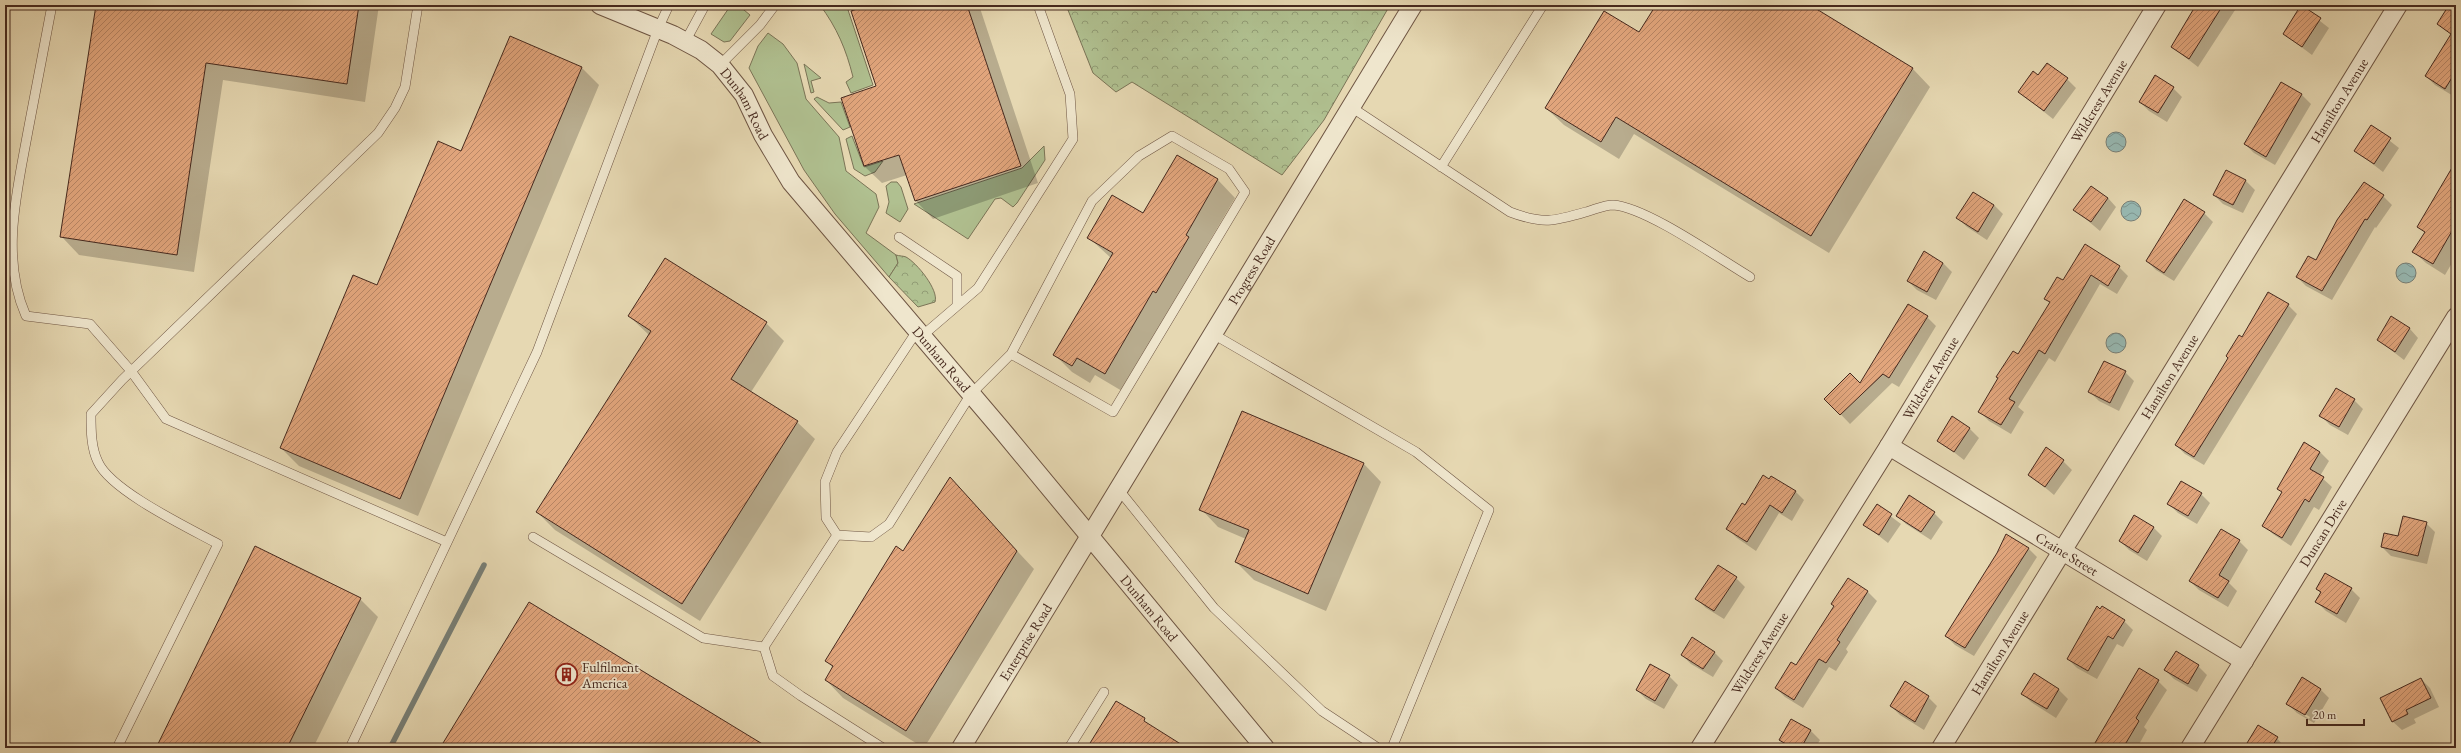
<svg xmlns="http://www.w3.org/2000/svg" width="2461" height="753" font-family="'EB Garamond',serif">
<style>
.grass{fill:#b0c090;stroke:#7b7457}
.forest{fill:url(#forest-crowns);stroke:#7b7457}
.water{fill:url(#water-waves);stroke:#777f77}
.shadow{fill:#0003;fill-rule:evenodd}
.lines{fill:none;stroke-linecap:round;stroke-linejoin:round}
.stream{stroke:#777f77;stroke-width:5.5}
.building{fill:url(#building-hatch);stroke:#46291e}
.lane-casing{stroke:#6e5543;stroke-width:10}
.street-casing{stroke:#6e5543;stroke-width:20}
.lane{stroke:#efe6cd;stroke-width:9}
.street{stroke:#efe6cd;stroke-width:18}
.labels{text-anchor:middle;dominant-baseline:central;stroke-width:3.5;stroke-linejoin:round;paint-order:stroke}
.street-label{font-size:14px;fill:#46291e;stroke:#efe6cd}
.poi-label{font-size:14px;fill:#46291e;stroke:#efe6cd;text-anchor:start}
</style>
<defs>
<pattern id="forest-crowns" width="20" height="18" patternUnits="userSpaceOnUse"><rect width="20" height="18" fill="#b0c090"/><path d="M2 6a3 3 0 1 1 6 0M12 15a3 3 0 1 1 6 0" fill="none" stroke="#919c75"/></pattern>
<pattern id="water-waves" width="16" height="10" patternUnits="userSpaceOnUse"><rect width="16" height="10" fill="#97b9b3"/><path d="M0 5q4-4 8 0t8 0" fill="none" stroke="#7d9691"/></pattern>
<pattern id="building-hatch" width="6" height="6" patternUnits="userSpaceOnUse"><rect width="6" height="6" fill="#e1a57c"/><path d="M-1 1l2-2M0 6l6-6M5 7l2-2" fill="none" stroke="#b88665"/></pattern>
</defs>
<rect width="100%" height="100%" fill="#e6d8b2"/>
<filter id="stains"><feTurbulence type="fractalNoise" baseFrequency=".005" numOctaves="4"/><feColorMatrix values="0 0 0 0 .2 0 0 0 0 .09 0 0 0 0 .02 0 0 0 .5 -.17"/></filter>
<radialGradient id="worn" r=".72"><stop offset=".6" stop-color="#630" stop-opacity="0"/><stop offset="1" stop-color="#630" stop-opacity=".3"/></radialGradient>
<path class="grass" d="M 731,5 L 738,5 L 750,15 L 730,41 L 724,42 L 711,34 Z
M 820,5 L 864,5 L 848,10 L 873,85 L 851,93 L 846,82 L 853,77 C 846,49 837,28 820,5 Z
M 768,33 L 783,44 L 797,63 L 806,99 L 839,137 L 846,171 L 876,194 L 879,207 L 866,233 L 896,255 L 898,263 L 889,277 L 835,214 L 804,170 L 749,68 L 758,46 Z
M 804,64 L 821,78 L 811,81 L 814,92 L 811,93 Z
M 817,97 L 829,103 L 841,102 L 850,127 L 843,130 L 814,99 Z
M 852,136 L 864,167 L 883,161 L 875,172 L 865,176 L 854,169 L 846,139 Z
M 1044,146 L 1045,160 L 1017,203 L 1013,207 L 1001,198 L 995,199 L 968,239 L 914,204 L 1022,168 Z
M 891,182 L 897,182 L 901,187 L 908,209 L 900,222 L 886,213 L 889,202 L 886,186 Z"/>
<path class="forest" d="M 1066,5 L 1390,5 L 1324,120 L 1282,175 L 1132,82 L 1116,92 L 1093,73 Z
M 896,255 C 899,256 904,256 906,257 C 917,263 939,290 935,302 L 918,307 L 889,277 L 898,263 Z"/>
<path class="water" d="M2106 142a10 10 0 1 1 20 0a10 10 0 1 1-20 0Z
M2121 211a10 10 0 1 1 20 0a10 10 0 1 1-20 0Z
M2396 273a10 10 0 1 1 20 0a10 10 0 1 1-20 0Z
M2106 343a10 10 0 1 1 20 0a10 10 0 1 1-20 0Z"/>
<path class="shadow" d="M 97,5 L 379,5 L 365,102 L 223,80 L 194,272 L 79,255 L 62,237 Z
M 873,5 L 979,5 L 1038,183 L 933,219 L 916,201 L 907,175 L 882,183 L 864,166 L 877,87 Z
M 1657,5 L 1808,5 L 1913,69 L 1930,87 L 1829,253 L 1634,134 L 1619,159 L 1564,125 L 1546,108 L 1639,34 Z
M 2198,5 L 2237,7 L 2198,67 L 2172,47 Z
M 2450,5 L 2456,5 L 2456,39 L 2438,24 Z
M 2302,7 L 2329,28 L 2312,55 L 2284,34 Z
M 510,38 L 582,68 L 599,85 L 418,516 L 299,466 L 281,448 L 378,286 L 462,153 Z
M 2456,66 L 2455,97 L 2435,85 L 2426,76 Z
M 2039,76 L 2067,79 L 2076,88 L 2053,119 L 2019,92 Z
M 2281,84 L 2302,95 L 2311,104 L 2275,165 L 2254,153 L 2245,144 Z
M 2173,88 L 2182,97 L 2167,122 L 2149,111 L 2140,102 Z
M 2372,127 L 2399,148 L 2383,172 L 2356,151 Z
M 1178,156 L 1218,180 L 1235,198 L 1203,252 L 1206,255 L 1122,391 L 1095,375 L 1090,383 L 1072,372 L 1054,354 L 1111,258 L 1088,237 L 1144,215 Z
M 2456,162 L 2456,256 L 2445,275 L 2426,263 L 2414,252 L 2425,233 L 2418,227 Z
M 2226,171 L 2246,181 L 2255,190 L 2243,213 L 2223,204 L 2214,195 Z
M 1973,193 L 1994,205 L 2003,214 L 1987,240 L 1967,227 L 1958,218 Z
M 2383,196 L 2392,205 L 2376,228 L 2375,227 L 2332,300 L 2306,286 L 2297,277 L 2316,262 Z
M 2108,198 L 2116,207 L 2100,231 L 2075,210 Z
M 2204,213 L 2213,222 L 2174,281 L 2156,270 L 2147,261 Z
M 1924,253 L 1943,263 L 1952,272 L 1936,300 L 1917,290 L 1908,281 Z
M 665,259 L 766,323 L 784,341 L 751,392 L 797,422 L 815,439 L 700,621 L 555,530 L 537,512 L 649,335 L 629,316 Z
M 2119,267 L 2128,276 L 2117,294 L 2100,284 L 2055,362 L 2049,358 L 2018,407 L 2024,412 L 2011,434 L 1989,421 L 1980,412 L 2051,304 L 2046,299 L 2063,282 Z
M 2288,305 L 2297,314 L 2204,465 L 2185,454 L 2176,445 Z
M 1927,317 L 1936,326 L 1899,387 L 1892,383 L 1850,424 L 1826,399 L 1860,385 Z
M 2392,318 L 2410,329 L 2418,338 L 2404,360 L 2378,340 Z
M 2105,362 L 2125,372 L 2134,381 L 2119,411 L 2099,401 L 2090,392 Z
M 2354,400 L 2363,409 L 2348,435 L 2330,425 L 2321,416 Z
M 1242,412 L 1364,464 L 1381,482 L 1326,611 L 1254,580 L 1236,562 L 1246,539 L 1218,527 L 1201,509 Z
M 1970,429 L 1979,438 L 1964,460 L 1938,440 Z
M 2320,452 L 2329,461 L 2320,476 L 2332,487 L 2319,510 L 2314,507 L 2291,546 L 2273,534 L 2264,525 L 2283,493 L 2278,489 Z
M 2063,461 L 2072,470 L 2054,495 L 2029,474 Z
M 950,479 L 1034,569 L 924,748 L 843,698 L 826,680 L 833,668 L 826,660 L 904,553 Z
M 1769,480 L 1795,491 L 1804,500 L 1792,521 L 1779,513 L 1756,551 L 1737,538 L 1728,529 Z
M 2181,482 L 2201,494 L 2210,503 L 2197,524 L 2178,513 L 2169,504 Z
M 1877,506 L 1901,524 L 1888,543 L 1865,525 Z
M 1934,513 L 1943,522 L 1931,540 L 1906,524 L 1897,515 Z
M 2426,523 L 2435,532 L 2427,564 L 2391,556 L 2382,547 Z
M 2153,527 L 2162,536 L 2147,561 L 2129,550 L 2120,541 Z
M 2239,541 L 2248,550 L 2229,583 L 2237,591 L 2228,607 L 2199,590 L 2190,581 Z
M 2028,548 L 2037,557 L 1974,656 L 1955,645 L 1946,636 Z
M 1736,578 L 1745,587 L 1724,619 L 1706,608 L 1697,599 Z
M 1848,580 L 1868,592 L 1877,601 L 1846,649 L 1848,652 L 1836,671 L 1829,667 L 1803,708 L 1785,697 L 1776,688 L 1797,667 L 1835,606 Z
M 2317,589 L 2351,589 L 2360,598 L 2346,623 L 2326,611 L 2317,602 L 2321,594 Z
M 360,599 L 378,617 L 313,748 L 156,748 Z
M 2124,621 L 2133,630 L 2123,647 L 2117,644 L 2097,679 L 2077,668 L 2068,659 Z
M 1714,652 L 1723,661 L 1713,677 L 1691,664 L 1682,655 Z
M 2198,666 L 2207,675 L 2197,692 L 2174,679 L 2165,670 Z
M 2140,669 L 2158,681 L 2167,690 L 2144,727 L 2147,730 L 2137,748 L 2090,748 L 2093,743 L 2095,745 Z
M 2034,675 L 2059,690 L 2068,699 L 2056,718 L 2031,702 L 2022,693 Z
M 1669,676 L 1678,685 L 1664,709 L 1646,699 L 1637,690 Z
M 2421,679 L 2430,688 L 2439,707 L 2414,719 L 2416,723 L 2402,730 L 2392,721 Z
M 2320,689 L 2329,698 L 2314,723 L 2297,713 L 2288,704 ZM 2297,709 L 2310,717 L 2309,719 L 2297,711 Z
M 1928,697 L 1937,706 L 1924,730 L 1900,715 L 1891,706 Z
M 1791,720 L 1811,731 L 1820,740 L 1815,748 L 1788,748 L 1780,740 Z
M 2277,738 L 2285,748 L 2245,748 Z"/>
<g class="lines">
<path class="stream" d="M 390,748 L 484,565"/>
</g>
<path class="building" d="M 96,5 L 359,5 L 347,84 L 206,63 L 177,255 L 60,237 Z
M 870,5 L 967,5 L 1021,166 L 915,201 L 899,155 L 864,166 L 841,98 L 876,86 L 851,11 Z
M 1656,5 L 1810,5 L 1913,68 L 1811,236 L 1616,117 L 1601,142 L 1545,108 L 1604,11 L 1639,32 Z
M 2196,5 L 2223,5 L 2189,59 L 2171,47 Z
M 2301,5 L 2321,18 L 2302,47 L 2283,34 Z
M 2449,5 L 2456,5 L 2456,71 L 2445,89 L 2425,76 L 2451,34 L 2437,24 Z
M 510,36 L 582,67 L 400,499 L 280,448 L 353,275 L 377,285 L 438,141 L 461,151 Z
M 2047,63 L 2068,78 L 2044,111 L 2018,92 L 2033,71 L 2038,75 Z
M 2155,75 L 2174,87 L 2158,113 L 2139,102 Z
M 2281,82 L 2302,94 L 2266,157 L 2244,144 Z
M 2371,125 L 2391,138 L 2374,164 L 2354,151 Z
M 1177,155 L 1218,179 L 1186,235 L 1189,237 L 1156,293 L 1153,291 L 1105,374 L 1077,358 L 1072,366 L 1053,355 L 1113,253 L 1087,238 L 1112,195 L 1143,213 Z
M 2456,161 L 2456,224 L 2433,264 L 2412,252 L 2425,232 L 2417,227 Z
M 2226,170 L 2246,180 L 2233,205 L 2213,195 Z
M 2364,182 L 2384,195 L 2367,220 L 2365,219 L 2322,291 L 2296,277 L 2308,256 L 2316,260 L 2337,220 Z
M 2091,186 L 2108,198 L 2091,222 L 2073,210 Z
M 1973,192 L 1994,205 L 1978,232 L 1956,218 Z
M 2184,199 L 2205,212 L 2164,273 L 2146,261 Z
M 2085,244 L 2120,266 L 2108,286 L 2091,275 L 2045,354 L 2039,350 L 2009,399 L 2015,402 L 2001,425 L 1978,412 L 1998,378 L 1996,377 L 2013,351 L 2018,354 L 2050,302 L 2044,299 L 2057,277 L 2063,280 Z
M 1924,251 L 1943,263 L 1927,292 L 1907,281 Z
M 665,258 L 767,322 L 731,379 L 798,421 L 682,604 L 536,512 L 651,331 L 628,316 Z
M 2268,292 L 2289,304 L 2194,457 L 2175,445 L 2228,358 L 2226,356 L 2239,335 L 2242,337 Z
M 1908,304 L 1928,316 L 1889,378 L 1883,374 L 1840,415 L 1824,399 L 1850,373 L 1860,383 Z
M 2391,316 L 2410,328 L 2395,352 L 2377,340 Z
M 2104,361 L 2126,371 L 2110,403 L 2088,392 Z
M 2336,388 L 2355,399 L 2339,427 L 2319,416 Z
M 1242,411 L 1364,463 L 1308,594 L 1235,562 L 1249,530 L 1199,510 Z
M 1952,416 L 1970,428 L 1954,452 L 1937,441 Z
M 2304,442 L 2320,452 L 2310,469 L 2324,477 L 2309,502 L 2305,499 L 2282,538 L 2262,526 L 2282,492 L 2277,489 Z
M 2046,447 L 2064,460 L 2045,487 L 2028,475 Z
M 1763,475 L 1769,479 L 1771,476 L 1796,491 L 1782,513 L 1770,505 L 1747,542 L 1726,529 L 1742,503 L 1745,505 Z
M 950,477 L 1017,551 L 906,731 L 825,680 L 833,666 L 825,661 L 896,546 L 903,551 Z
M 2181,481 L 2202,493 L 2188,516 L 2167,504 Z
M 1909,495 L 1935,512 L 1921,532 L 1896,516 Z
M 1877,504 L 1892,514 L 1879,535 L 1863,525 Z
M 2134,515 L 2154,527 L 2138,553 L 2119,541 Z
M 2403,516 L 2427,522 L 2418,556 L 2381,547 L 2384,533 L 2398,536 Z
M 2221,529 L 2240,540 L 2219,575 L 2229,581 L 2218,598 L 2189,581 Z
M 2006,534 L 2029,548 L 1965,648 L 1945,636 L 1997,553 Z
M 255,546 L 361,598 L 287,748 L 156,748 Z
M 1718,565 L 1737,577 L 1714,611 L 1695,599 Z
M 2325,573 L 2352,588 L 2337,614 L 2315,602 L 2321,592 L 2316,589 Z
M 1848,578 L 1868,591 L 1837,640 L 1840,642 L 1826,663 L 1819,659 L 1794,700 L 1775,688 L 1791,662 L 1796,665 L 1834,606 L 1831,604 Z
M 529,602 L 769,748 L 440,748 Z
M 2097,606 L 2100,609 L 2102,606 L 2125,620 L 2113,639 L 2108,636 L 2088,671 L 2067,659 Z
M 1692,637 L 1715,652 L 1703,669 L 1681,655 Z
M 2176,651 L 2199,665 L 2188,684 L 2164,670 Z
M 1650,664 L 1670,675 L 1655,701 L 1636,690 Z
M 2139,668 L 2159,680 L 2136,718 L 2139,721 L 2123,748 L 2092,748 Z
M 2034,673 L 2059,689 L 2047,709 L 2021,694 Z
M 2302,677 L 2321,689 L 2305,715 L 2286,704 Z
M 2421,678 L 2431,698 L 2406,710 L 2408,714 L 2392,722 L 2380,698 Z
M 1905,681 L 1929,696 L 1915,722 L 1890,706 Z
M 1116,701 L 1145,718 L 1144,721 L 1187,748 L 1087,748 Z
M 1791,719 L 1811,730 L 1801,748 L 1793,748 L 1779,740 Z
M 2258,725 L 2278,737 L 2271,748 L 2244,748 Z"/>
<g class="lines">
<defs>
<path id="lane" d="M 52,5 C 44,47 36,89 28,131 C 17,192 0,257 26,316 L 90,324 L 131,371 L 166,419 L 447,542
M 685,42 L 705,5
M 720,65 L 760,25 L 775,5
M 1351,107 L 1510,212 C 1544,225 1555,221 1589,211 C 1596,209 1605,205 1613,205 C 1646,207 1718,258 1750,277
M 1441,167 L 1543,5
M 899,237 L 957,276 L 957,306
M 1213,334 L 1416,452 L 1489,510 L 1392,748
M 922,336 L 978,288 L 1073,139 L 1070,94 L 1038,5
M 1119,490 L 1214,608 L 1322,711 L 1378,748
M 837,535 L 871,537 L 889,524 L 971,394 L 1011,354 L 1113,412 L 1245,192 L 1229,169 L 1172,136 L 1139,156 L 1092,201 L 1011,354
M 837,535 L 764,647 L 773,676 L 801,696 L 883,748
M 837,535 L 826,518 L 825,482 L 837,452 L 917,331
M 533,537 L 703,638 L 764,647
M 117,748 L 218,544 C 189,528 111,491 98,462 C 91,448 91,430 91,414 L 122,380 L 378,133 L 395,108 L 405,87 L 418,5
M 350,748 L 537,352 L 658,29 L 669,5
M 1069,748 L 1104,692"/>
<g id="street">
<path id="s1" d="M 600,5 L 673,35 L 701,50 L 720,65 L 744,95 L 763,135 L 791,182 L 1001,429 L 1265,748"/>
<path id="s2" d="M 1889,446 L 2244,661"/>
<path id="s3" d="M 961,748 L 1413,5"/>
<path id="s4" d="M 1700,748 L 1889,446 L 2157,5"/>
<path id="s5" d="M 1941,748 L 2398,5"/>
<path id="s6" d="M 2190,748 L 2456,317"/>
</g>
</defs>
<use href="#lane" class="lane-casing"/>
<use href="#street" class="street-casing"/>
<use href="#lane" class="lane"/>
<use href="#street" class="street"/>
</g>
<defs>
<symbol id="building-ring" viewBox="-11 -11 22 22"><circle r="9.5" fill="#efe6cd" stroke="#8f2418" stroke-width="1.5"/><path d="M-4-6H4V6H1V3H-1V6H-4ZM-2.5-4.3h1.7v1.8h-1.7ZM.8-4.3h1.7v1.8H.8ZM-2.5-1h1.7V.8h-1.7ZM.8-1h1.7V.8H.8Z" fill="#8f2418"/></symbol>
</defs>
<g fill-rule="evenodd">
<use href="#building-ring" x="554" y="662" width="25" height="25"/>
</g>
<g class="labels">
<g class="street-label">
<text stroke="none"><textPath href="#s5" startOffset="760">Hamilton Avenue</textPath></text>
<text stroke="none"><textPath href="#s4" startOffset="760">Wildcrest Avenue</textPath></text>
<text stroke="none"><textPath href="#s1" startOffset="181">Dunham Road</textPath></text>
<text stroke="none"><textPath href="#s3" startOffset="559">Progress Road</textPath></text>
<text stroke="none"><textPath href="#s1" startOffset="505">Dunham Road</textPath></text>
<text stroke="none"><textPath href="#s5" startOffset="436">Hamilton Avenue</textPath></text>
<text stroke="none"><textPath href="#s4" startOffset="436">Wildcrest Avenue</textPath></text>
<text stroke="none"><textPath href="#s6" startOffset="253">Duncan Drive</textPath></text>
<text stroke="none"><textPath href="#s2" startOffset="208">Craine Street</textPath></text>
<text stroke="none"><textPath href="#s1" startOffset="829">Dunham Road</textPath></text>
<text stroke="none"><textPath href="#s3" startOffset="124">Enterprise Road</textPath></text>
<text stroke="none"><textPath href="#s4" startOffset="112">Wildcrest Avenue</textPath></text>
<text stroke="none"><textPath href="#s5" startOffset="112">Hamilton Avenue</textPath></text>
</g>
<g class="poi-label">
<text x="582" y="667">Fulfilment<tspan x="582" dy="16">America</tspan></text>
</g>
</g>
<rect width="2461" height="753" fill="none" stroke="#e6d8b2" stroke-width="20"/>
<rect x="6" y="6" width="2449" height="741" fill="none" stroke="#46291e" stroke-width="2"/>
<rect x="10" y="10" width="2441" height="733" fill="none" stroke="#46291e"/>
<path d="M2307 719v6h57v-6" fill="none" stroke="#46291e" stroke-width="2"/>
<text x="2313" y="719" font-size="12" fill="#46291e" stroke="#efe6cd" stroke-width="3" paint-order="stroke">20 m</text>
<rect width="100%" height="100%" filter="url(#stains)"/>
<rect width="100%" height="100%" fill="url(#worn)"/>
</svg>
